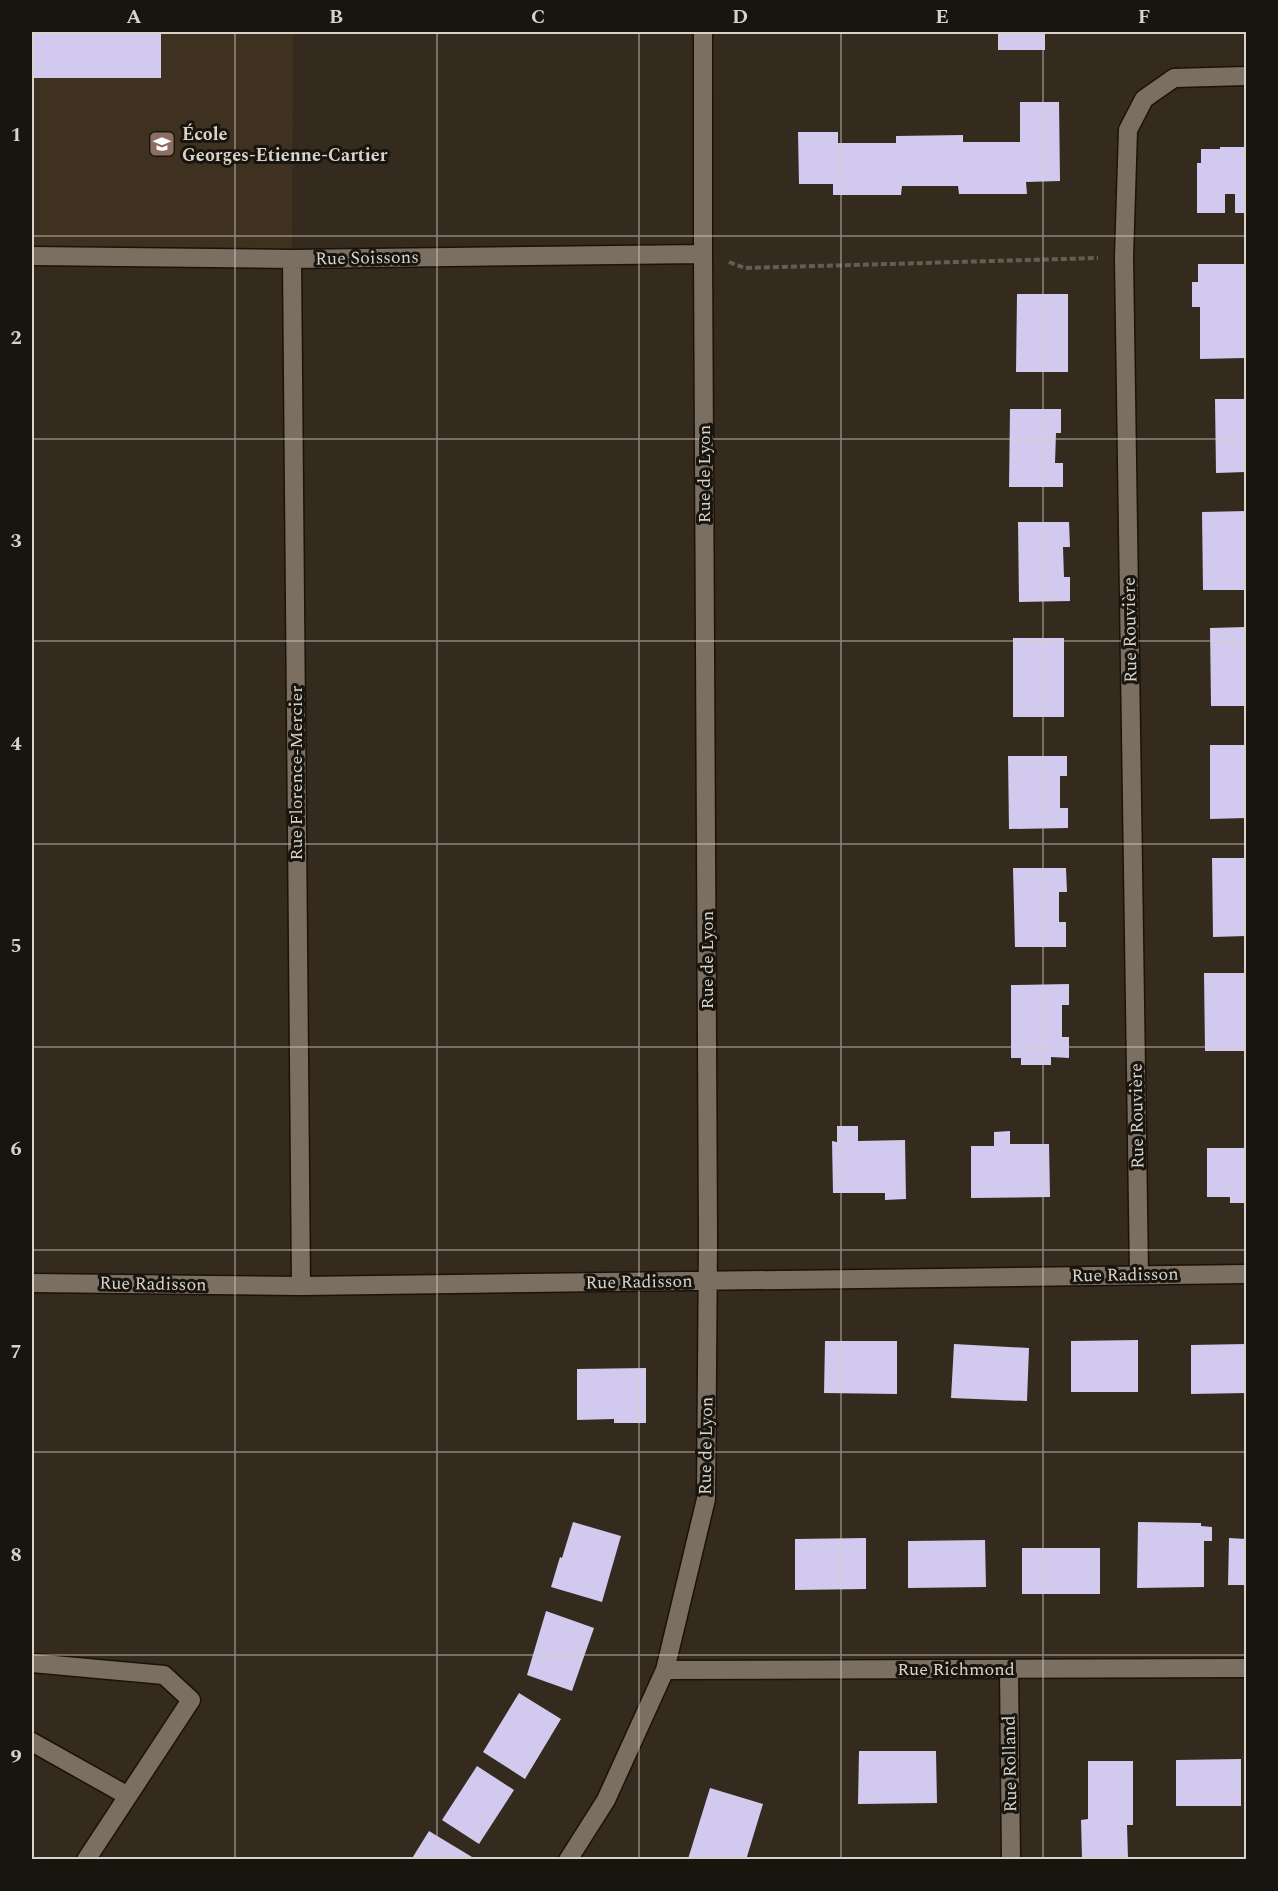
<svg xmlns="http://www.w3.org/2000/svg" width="1278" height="1891" font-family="Spectral,serif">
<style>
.built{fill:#3f311f}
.building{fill:#d2c9ee}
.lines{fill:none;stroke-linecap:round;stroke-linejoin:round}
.minor-casing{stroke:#1c1208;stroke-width:21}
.path{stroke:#665d52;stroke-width:4;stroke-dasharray:6 3;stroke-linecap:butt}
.minor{stroke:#7b6f61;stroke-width:18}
.grid{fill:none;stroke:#d8d2ca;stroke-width:1.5;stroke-opacity:0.55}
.labels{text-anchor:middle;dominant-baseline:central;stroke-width:6;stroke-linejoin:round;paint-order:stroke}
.poi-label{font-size:18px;font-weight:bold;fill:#d8d2ca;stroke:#18140e;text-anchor:start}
.street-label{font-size:18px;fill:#d8d2ca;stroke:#18140e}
.neatline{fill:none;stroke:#d8d2ca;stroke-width:2}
.grid-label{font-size:20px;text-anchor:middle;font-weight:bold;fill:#d8d2ca}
</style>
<rect width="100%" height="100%" fill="#342a1e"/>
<path class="built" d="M 32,32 L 293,32 L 292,259 L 32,256 Z"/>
<path class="building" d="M 32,32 L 161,32 L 161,78 L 32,78 Z
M 998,32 L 1045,32 L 1045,50 L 998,50 Z
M 1020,102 L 1059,102 L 1060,181 L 1026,182 L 1027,194 L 959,194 L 958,186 L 902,186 L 901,195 L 833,195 L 833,184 L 799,184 L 798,132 L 838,132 L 838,143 L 896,143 L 896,136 L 963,135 L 963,142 L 1020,142 Z
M 1220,147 L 1246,147 L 1246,213 L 1235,213 L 1235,194 L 1225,194 L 1225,213 L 1197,213 L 1197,163 L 1201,163 L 1201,149 L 1220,149 Z
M 1198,264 L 1244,264 L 1245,358 L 1200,359 L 1200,307 L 1192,307 L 1192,282 L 1198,282 Z
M 1017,294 L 1068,294 L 1068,372 L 1016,372 Z
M 1215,399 L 1246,399 L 1246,472 L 1216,473 Z
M 1010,409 L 1061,409 L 1061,433 L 1056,433 L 1055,463 L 1063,463 L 1063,487 L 1009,487 Z
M 1246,511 L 1246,590 L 1203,590 L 1202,512 Z
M 1018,522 L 1069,522 L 1070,547 L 1063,547 L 1064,577 L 1070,577 L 1070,601 L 1019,602 Z
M 1246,627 L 1246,706 L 1211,706 L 1210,628 Z
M 1013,638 L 1064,638 L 1064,717 L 1013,717 Z
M 1210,745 L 1246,745 L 1246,818 L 1210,819 Z
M 1008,756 L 1067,756 L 1067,776 L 1060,776 L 1060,808 L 1068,808 L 1068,828 L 1009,829 Z
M 1212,858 L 1246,858 L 1246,936 L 1213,937 Z
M 1013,868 L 1066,868 L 1067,892 L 1059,892 L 1059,922 L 1066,922 L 1066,947 L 1015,947 Z
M 1204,973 L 1246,973 L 1246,1051 L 1205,1051 Z
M 1069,984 L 1069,1005 L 1062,1005 L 1062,1037 L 1069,1037 L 1069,1058 L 1051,1057 L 1051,1065 L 1021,1065 L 1021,1058 L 1011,1058 L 1011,985 Z
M 837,1126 L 858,1126 L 858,1141 L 905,1140 L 906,1199 L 885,1200 L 885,1193 L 833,1193 L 832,1141 L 837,1142 Z
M 1010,1131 L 1010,1144 L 1049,1144 L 1050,1197 L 971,1198 L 971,1146 L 994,1146 L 994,1132 Z
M 1207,1148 L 1246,1148 L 1246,1203 L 1230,1203 L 1230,1197 L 1207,1197 Z
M 1138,1340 L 1138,1392 L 1071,1392 L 1071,1341 Z
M 825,1341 L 897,1341 L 897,1394 L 824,1393 Z
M 954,1344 L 1029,1348 L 1027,1401 L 951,1398 Z
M 1246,1344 L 1246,1393 L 1191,1394 L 1191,1345 Z
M 646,1368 L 646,1423 L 614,1423 L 614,1419 L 577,1420 L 577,1369 Z
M 573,1522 L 621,1536 L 602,1602 L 551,1587 L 560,1557 L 562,1558 Z
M 1138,1522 L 1201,1523 L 1201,1526 L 1212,1527 L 1212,1541 L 1204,1541 L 1204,1587 L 1137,1588 Z
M 866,1538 L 866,1589 L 795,1590 L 795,1539 Z
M 1229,1538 L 1246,1539 L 1246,1585 L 1228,1585 Z
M 985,1540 L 986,1587 L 908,1588 L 908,1541 Z
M 1022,1548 L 1100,1548 L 1100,1594 L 1022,1594 Z
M 546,1611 L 594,1628 L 572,1691 L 527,1675 Z
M 519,1693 L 561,1719 L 525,1779 L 483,1752 Z
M 859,1751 L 936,1751 L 937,1803 L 858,1804 Z
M 1241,1759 L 1241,1806 L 1176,1806 L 1176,1760 Z
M 1088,1761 L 1133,1761 L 1133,1825 L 1127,1825 L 1128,1858 L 1082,1858 L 1081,1820 L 1088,1819 Z
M 477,1766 L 514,1790 L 479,1844 L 442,1820 Z
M 710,1788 L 763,1804 L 746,1860 L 688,1859 Z
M 429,1831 L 472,1857 L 471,1860 L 411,1860 Z"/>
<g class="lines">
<defs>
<path id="minor" d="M 32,256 L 292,259 L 703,254
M 292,259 L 301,1286
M 1139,1275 L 1124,257 L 1128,130 L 1144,99 L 1174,78 L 1246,76
M 32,1283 L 301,1286 L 1246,1274
M 32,1663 L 164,1675 L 191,1700 L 86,1860
M 1009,1669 L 1011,1860
M 665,1670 L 1246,1668
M 32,1742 L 128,1796
M 568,1860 L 606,1800 L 665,1670 L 706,1499 L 708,1239 L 703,254 L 703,32"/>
</defs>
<use href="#minor" class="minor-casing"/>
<path class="path" d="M 729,262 L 745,268 L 1098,258"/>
<use href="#minor" class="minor"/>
</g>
<path class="grid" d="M 235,32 L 235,1860M 437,32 L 437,1860M 639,32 L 639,1860M 841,32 L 841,1860M 1043,32 L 1043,1860M 32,236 L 1246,236M 32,439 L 1246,439M 32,641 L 1246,641M 32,844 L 1246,844M 32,1047 L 1246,1047M 32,1250 L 1246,1250M 32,1452 L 1246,1452M 32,1655 L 1246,1655"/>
<defs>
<symbol id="school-square" viewBox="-11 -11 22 22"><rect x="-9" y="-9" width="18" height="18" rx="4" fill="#8d6e63" stroke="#18140e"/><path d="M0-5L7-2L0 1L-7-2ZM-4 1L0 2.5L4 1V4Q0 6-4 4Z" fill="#fff"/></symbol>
</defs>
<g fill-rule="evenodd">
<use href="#school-square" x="147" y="129" width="30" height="30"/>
</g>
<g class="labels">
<g class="poi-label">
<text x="182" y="134">École<tspan x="182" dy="21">Georges-Etienne-Cartier</tspan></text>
</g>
<g class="street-label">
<text transform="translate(367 258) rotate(-1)">Rue Soissons</text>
<text transform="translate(704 474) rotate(-90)">Rue de Lyon</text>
<text transform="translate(1130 630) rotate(-91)">Rue Rouvière</text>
<text transform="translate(296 773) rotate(-90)">Rue Florence-Mercier</text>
<text transform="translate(707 960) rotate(-90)">Rue de Lyon</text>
<text transform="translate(1137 1116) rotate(-91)">Rue Rouvière</text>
<text transform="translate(1125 1275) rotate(-1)">Rue Radisson</text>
<text transform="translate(639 1282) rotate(-1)">Rue Radisson</text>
<text transform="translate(153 1284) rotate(1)">Rue Radisson</text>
<text transform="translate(706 1446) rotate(-89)">Rue de Lyon</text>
<text x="956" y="1669">Rue Richmond</text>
<text transform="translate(1010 1764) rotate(-91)">Rue Rolland</text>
</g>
</g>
<rect width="1278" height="1891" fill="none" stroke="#18140e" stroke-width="66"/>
<rect x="33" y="33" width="1212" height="1825" class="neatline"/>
<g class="grid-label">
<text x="134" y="23">A</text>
<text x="336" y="23">B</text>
<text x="538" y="23">C</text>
<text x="740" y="23">D</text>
<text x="942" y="23">E</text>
<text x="1144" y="23">F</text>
<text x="16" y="141">1</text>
<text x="16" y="344">2</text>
<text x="16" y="547">3</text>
<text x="16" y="750">4</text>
<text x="16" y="952">5</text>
<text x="16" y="1155">6</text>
<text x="16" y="1358">7</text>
<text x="16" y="1561">8</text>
<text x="16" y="1763">9</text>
</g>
</svg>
